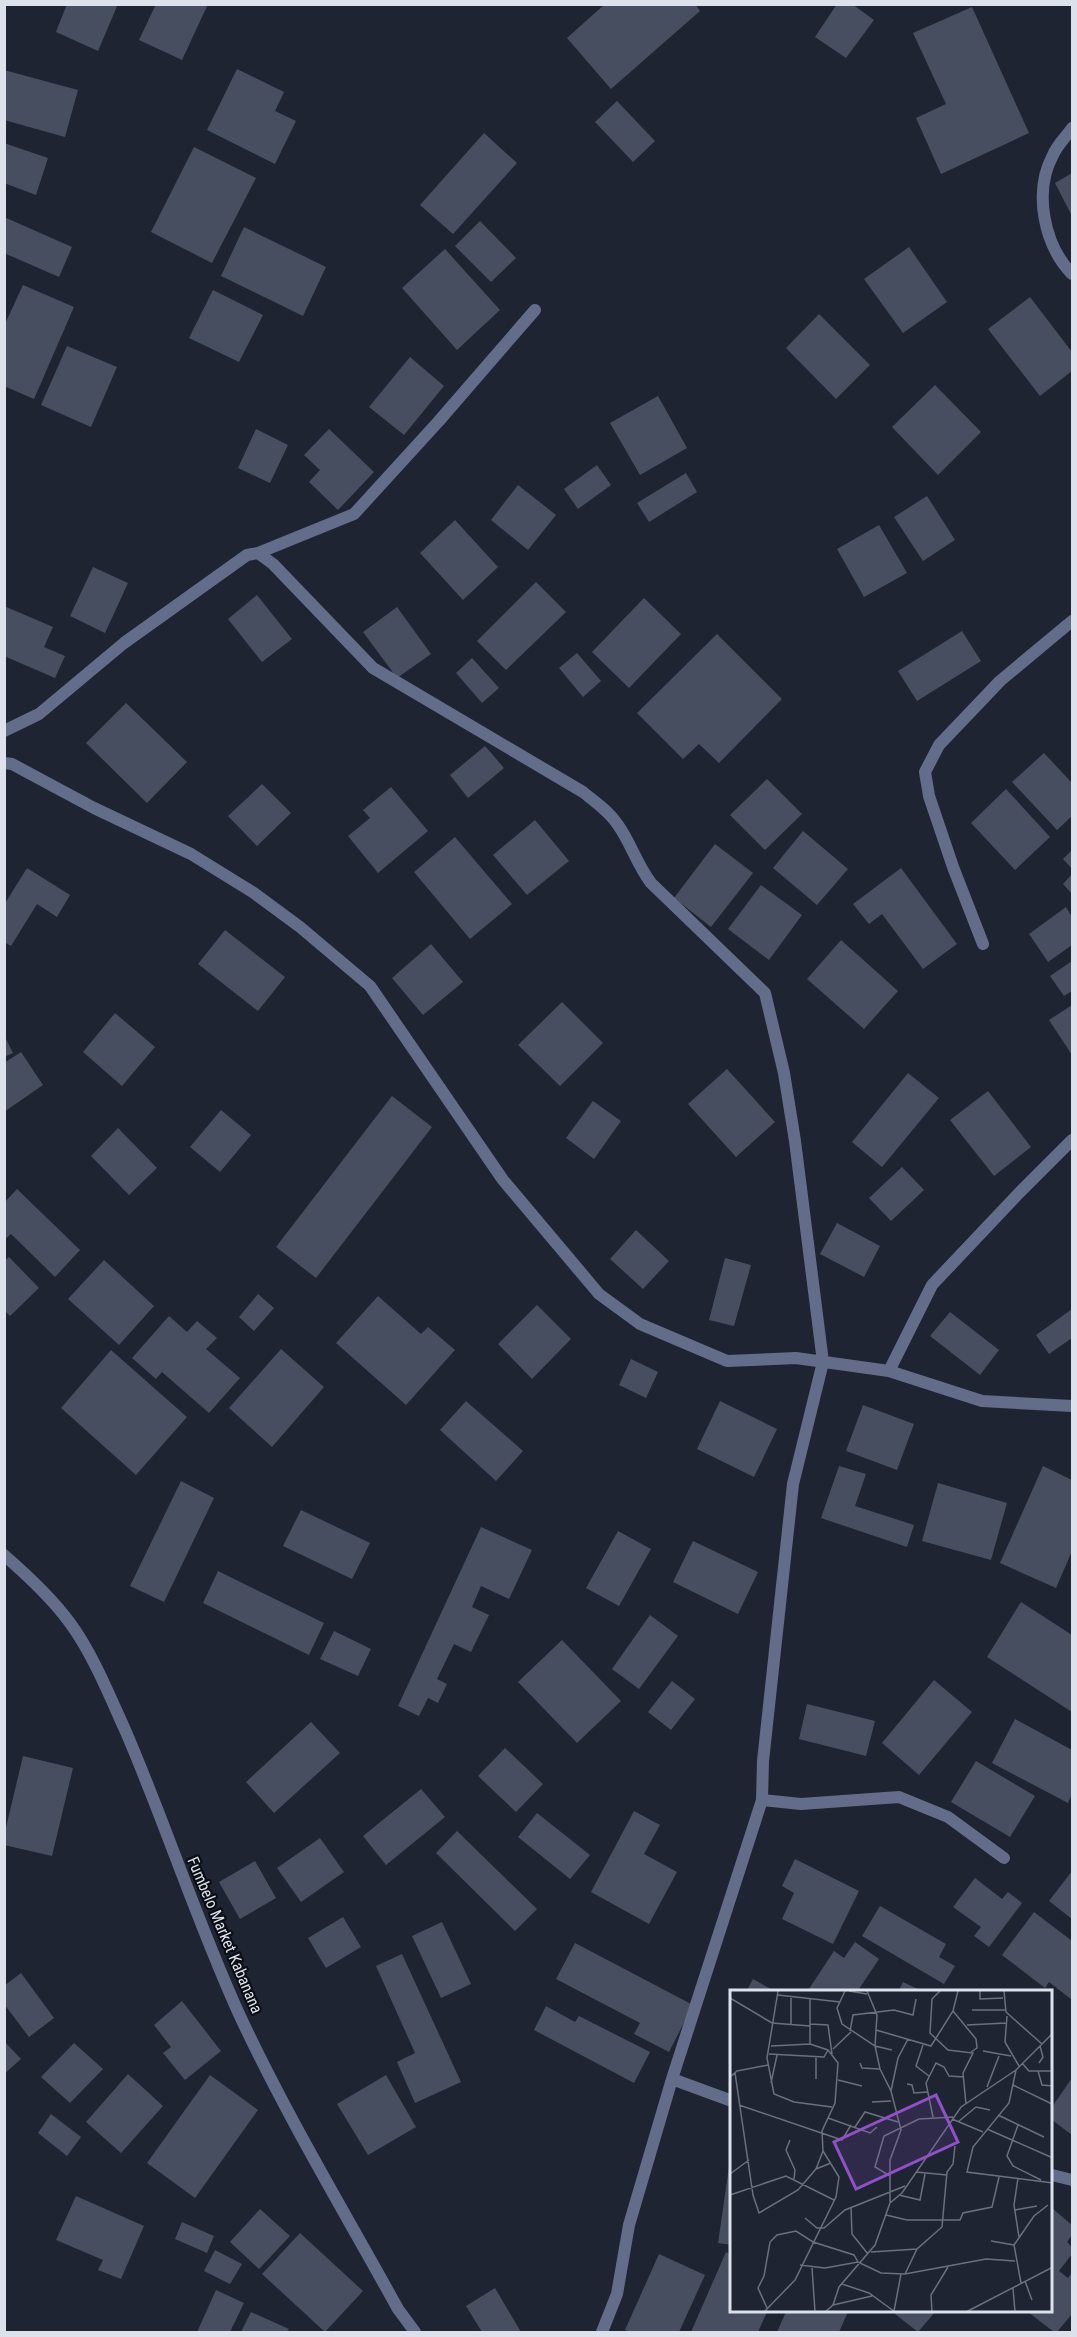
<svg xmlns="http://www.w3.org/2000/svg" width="1077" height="2337" font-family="'Roboto Condensed',sans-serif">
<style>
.building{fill:#474e5f}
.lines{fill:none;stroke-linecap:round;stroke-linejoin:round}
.minor{stroke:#636d8a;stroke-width:12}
.labels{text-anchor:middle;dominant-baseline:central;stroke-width:4.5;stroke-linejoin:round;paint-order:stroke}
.street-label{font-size:16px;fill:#dde1ec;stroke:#0b0e14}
.inset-road{fill:none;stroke:#6b707d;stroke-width:1.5}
.view{fill:#8f50c8;fill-opacity:0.15;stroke:#8f50c8;stroke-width:3}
.inset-edge{fill:none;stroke:#dde1ec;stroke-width:3}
</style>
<rect width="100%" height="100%" fill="#1f2433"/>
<path class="building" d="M 67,4 L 118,4 L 98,51 L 56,32 Z
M 156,4 L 208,4 L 182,60 L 139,40 Z
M 605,4 L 695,4 L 700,11 L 611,89 L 567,38 Z
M 837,4 L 852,4 L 874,20 L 846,58 L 815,37 Z
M 972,7 L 1029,133 L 941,174 L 916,118 L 946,104 L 913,33 Z
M 237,69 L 284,92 L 275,111 L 296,121 L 275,164 L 207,130 Z
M 4,70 L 78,90 L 65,137 L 4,120 Z
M 617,101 L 655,141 L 633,162 L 595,122 Z
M 484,133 L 517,163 L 453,234 L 420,205 Z
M 4,143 L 48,158 L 36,195 L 4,183 Z
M 194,147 L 256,178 L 212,263 L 151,232 Z
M 1072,173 L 1072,216 L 1055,183 Z
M 4,217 L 72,247 L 59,277 L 4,253 Z
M 480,221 L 516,258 L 491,282 L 455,246 Z
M 244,227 L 326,267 L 303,316 L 221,276 Z
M 909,247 L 947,302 L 903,333 L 864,279 Z
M 445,249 L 500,310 L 457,350 L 402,288 Z
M 23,285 L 74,307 L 34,399 L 4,386 L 4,326 Z
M 213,290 L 263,315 L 239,362 L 189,338 Z
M 1030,297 L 1072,352 L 1072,371 L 1040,396 L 988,329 Z
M 819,314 L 870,365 L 836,399 L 786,348 Z
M 67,346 L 117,367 L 91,427 L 41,405 Z
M 410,357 L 444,386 L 404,435 L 369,407 Z
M 935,385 L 981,432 L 938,475 L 892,427 Z
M 658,396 L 687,448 L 640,475 L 610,423 Z
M 256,429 L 288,445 L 270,483 L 238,468 Z
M 329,429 L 374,472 L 338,510 L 309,482 L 320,470 L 304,455 Z
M 597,465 L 611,485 L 578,509 L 564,489 Z
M 686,473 L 697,492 L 649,522 L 637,503 Z
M 518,485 L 556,515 L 528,550 L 491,520 Z
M 927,496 L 955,540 L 923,561 L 894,517 Z
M 455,520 L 498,567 L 463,600 L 420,553 Z
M 879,525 L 907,573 L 864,597 L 837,549 Z
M 93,567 L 128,583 L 105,633 L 70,616 Z
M 536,582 L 566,612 L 506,670 L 477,641 Z
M 257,595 L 292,639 L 262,662 L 228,619 Z
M 644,598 L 681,634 L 629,688 L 592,652 Z
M 4,606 L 53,627 L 44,647 L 65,656 L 55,678 L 4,656 Z
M 397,607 L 431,654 L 397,678 L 363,632 Z
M 962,631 L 981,661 L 917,701 L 898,671 Z
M 717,634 L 782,699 L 719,763 L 699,744 L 683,759 L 637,713 Z
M 577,653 L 601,681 L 583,697 L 559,668 Z
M 472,658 L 499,688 L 482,703 L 456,673 Z
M 126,703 L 187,762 L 147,803 L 86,743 Z
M 485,746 L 504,768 L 468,798 L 450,775 Z
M 1044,753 L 1072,783 L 1072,816 L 1057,830 L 1012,782 Z
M 767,779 L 802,814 L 765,850 L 730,815 Z
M 262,784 L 291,813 L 257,846 L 228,816 Z
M 391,787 L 428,831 L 378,873 L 348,836 L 370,818 L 363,810 Z
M 1006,789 L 1050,837 L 1015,870 L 971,823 Z
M 535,820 L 569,861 L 527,895 L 493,855 Z
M 803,831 L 848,869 L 817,905 L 773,868 Z
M 455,837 L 512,904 L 470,939 L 414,872 Z
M 715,844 L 753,873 L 711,927 L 674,898 Z
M 1072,850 L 1072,869 L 1063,859 Z
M 27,868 L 70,895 L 57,917 L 37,904 L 11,946 L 4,942 L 4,905 Z
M 901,868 L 957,944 L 923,969 L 882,914 L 869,924 L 853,904 Z
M 1072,874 L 1072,894 L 1063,884 Z
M 761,885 L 802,915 L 769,960 L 728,929 Z
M 1066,907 L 1072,917 L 1072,945 L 1048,962 L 1029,934 Z
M 225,930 L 285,977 L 258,1011 L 198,964 Z
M 841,940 L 898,991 L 864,1029 L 807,979 Z
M 431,944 L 463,982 L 423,1015 L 392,978 Z
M 1072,961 L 1072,991 L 1064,996 L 1050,976 Z
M 562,1002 L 603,1043 L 560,1086 L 518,1045 Z
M 1072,1005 L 1072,1055 L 1049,1020 Z
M 115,1013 L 155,1047 L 122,1086 L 83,1052 Z
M 4,1035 L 13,1053 L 4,1057 Z
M 21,1052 L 43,1085 L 4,1112 L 4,1063 Z
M 727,1069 L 775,1122 L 736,1157 L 688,1104 Z
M 908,1073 L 939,1098 L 882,1167 L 852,1142 Z
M 988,1091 L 1031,1147 L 994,1176 L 950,1120 Z
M 392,1096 L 432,1127 L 316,1278 L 276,1247 Z
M 593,1101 L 621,1121 L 594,1159 L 566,1138 Z
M 221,1110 L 251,1135 L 220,1172 L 190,1147 Z
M 118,1128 L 157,1168 L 129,1195 L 91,1156 Z
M 902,1167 L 924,1190 L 891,1221 L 869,1198 Z
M 17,1189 L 80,1250 L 55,1277 L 11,1234 L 4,1240 L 4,1203 Z
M 837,1223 L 880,1246 L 864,1277 L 820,1254 Z
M 636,1230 L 669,1261 L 643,1289 L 610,1259 Z
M 9,1257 L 39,1288 L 10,1316 L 4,1310 L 4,1261 Z
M 725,1258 L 751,1265 L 734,1326 L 709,1320 Z
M 104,1260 L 154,1306 L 119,1345 L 68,1299 Z
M 258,1294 L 274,1308 L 254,1331 L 239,1317 Z
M 378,1296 L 421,1334 L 428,1327 L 455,1350 L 406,1405 L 336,1343 Z
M 537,1305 L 571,1339 L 532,1379 L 498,1344 Z
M 1072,1309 L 1072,1338 L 1049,1354 L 1036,1335 Z
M 950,1312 L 999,1350 L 980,1375 L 930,1336 Z
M 169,1316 L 187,1332 L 197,1321 L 217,1338 L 206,1349 L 240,1378 L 209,1413 L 162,1372 L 156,1379 L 132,1358 Z
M 281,1349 L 324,1387 L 272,1447 L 229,1408 Z
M 111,1350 L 187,1417 L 136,1475 L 61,1408 Z
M 631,1359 L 658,1372 L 646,1398 L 619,1385 Z
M 466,1401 L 523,1451 L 496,1481 L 440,1430 Z
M 720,1401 L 777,1429 L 754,1477 L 697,1449 Z
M 863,1405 L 914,1424 L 897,1470 L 846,1451 Z
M 839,1466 L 866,1474 L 855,1506 L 914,1525 L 907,1547 L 821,1518 Z
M 1043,1466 L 1072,1480 L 1072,1551 L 1056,1588 L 1000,1563 Z
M 181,1481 L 214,1498 L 164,1602 L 130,1586 Z
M 938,1483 L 1007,1503 L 991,1560 L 922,1541 Z
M 301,1510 L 370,1543 L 352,1579 L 283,1546 Z
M 481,1527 L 532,1550 L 509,1599 L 481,1586 L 472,1607 L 489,1615 L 471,1652 L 454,1644 L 437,1679 L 447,1684 L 438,1703 L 428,1698 L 419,1716 L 398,1706 Z
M 618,1531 L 651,1549 L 619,1606 L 586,1588 Z
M 693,1541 L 758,1572 L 738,1614 L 673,1582 Z
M 218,1571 L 324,1623 L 309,1655 L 203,1603 Z
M 1021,1602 L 1072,1635 L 1072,1712 L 987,1657 Z
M 650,1615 L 678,1636 L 639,1689 L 612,1669 Z
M 334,1631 L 371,1649 L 358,1676 L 320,1659 Z
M 562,1640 L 621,1701 L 577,1743 L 518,1682 Z
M 934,1680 L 972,1712 L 919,1775 L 882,1743 Z
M 672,1681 L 695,1699 L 671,1730 L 648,1712 Z
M 807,1704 L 875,1721 L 866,1756 L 799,1739 Z
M 1015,1719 L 1072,1750 L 1072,1794 L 1068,1803 L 992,1763 Z
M 311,1722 L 340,1753 L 274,1813 L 246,1782 Z
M 505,1748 L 543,1784 L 516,1812 L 478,1776 Z
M 23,1756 L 73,1768 L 52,1856 L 4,1845 L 4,1836 Z
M 976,1761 L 1035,1796 L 1010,1837 L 951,1802 Z
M 421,1789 L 445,1817 L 386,1865 L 363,1836 Z
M 634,1811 L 660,1825 L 644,1854 L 677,1872 L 649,1924 L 591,1892 Z
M 537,1813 L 590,1855 L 570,1879 L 518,1837 Z
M 457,1831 L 537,1909 L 515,1931 L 436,1853 Z
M 320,1838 L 344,1872 L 301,1902 L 277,1868 Z
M 795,1859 L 859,1891 L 833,1944 L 782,1919 L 794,1893 L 782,1886 Z
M 255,1861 L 276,1898 L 240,1919 L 219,1882 Z
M 1072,1871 L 1072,1919 L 1049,1901 Z
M 975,1878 L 1002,1899 L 1008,1892 L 1022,1903 L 989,1947 L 974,1936 L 981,1927 L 953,1907 Z
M 880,1906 L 946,1944 L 939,1957 L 955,1966 L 944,1984 L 862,1936 Z
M 1034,1912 L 1072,1941 L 1072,2000 L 1049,1982 L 1045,1988 L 1002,1955 Z
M 343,1917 L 361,1947 L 326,1968 L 308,1938 Z
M 442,1922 L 471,1984 L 441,1998 L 412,1936 Z
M 855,1942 L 879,1959 L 857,1992 L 807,1992 L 834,1951 L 844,1958 Z
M 575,1943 L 693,2005 L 669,2052 L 634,2034 L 640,2023 L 556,1979 Z
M 402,1954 L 461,2082 L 415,2103 L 397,2062 L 415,2053 L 376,1966 Z
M 21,1973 L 54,2018 L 29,2037 L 4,2004 L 4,1986 Z
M 753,1979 L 776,1992 L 746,1992 Z
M 903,1982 L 924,1992 L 898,1992 Z
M 182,2001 L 221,2051 L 185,2080 L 163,2053 L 171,2047 L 154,2025 Z
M 546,2006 L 575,2022 L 579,2016 L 650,2052 L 634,2083 L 534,2030 Z
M 4,2041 L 21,2059 L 4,2074 Z
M 74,2043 L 103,2069 L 70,2103 L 41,2077 Z
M 128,2074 L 163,2106 L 121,2153 L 86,2122 Z
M 210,2075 L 258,2110 L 195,2198 L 147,2163 Z
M 386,2075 L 416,2127 L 368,2155 L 337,2104 Z
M 1072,2078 L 1072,2135 L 1052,2120 L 1052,2107 Z
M 51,2114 L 81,2137 L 67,2156 L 38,2133 Z
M 731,2153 L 732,2153 L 732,2245 L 718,2243 Z
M 76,2196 L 144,2226 L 121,2279 L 98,2270 L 103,2260 L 56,2240 Z
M 1052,2208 L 1072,2225 L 1072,2235 L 1067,2242 L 1072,2247 L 1072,2254 L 1059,2271 L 1068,2278 L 1072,2272 L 1072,2314 L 1057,2332 L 1054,2332 L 1028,2312 L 1052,2312 Z
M 260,2209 L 290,2236 L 259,2269 L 230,2242 Z
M 182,2222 L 214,2236 L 207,2253 L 175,2239 Z
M 300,2233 L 363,2291 L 325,2332 L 262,2274 Z
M 215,2250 L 242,2264 L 230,2284 L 204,2271 Z
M 726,2252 L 732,2255 L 732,2312 L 767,2312 L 758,2332 L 691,2332 Z
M 659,2254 L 705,2275 L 679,2332 L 630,2332 L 625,2330 Z
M 495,2288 L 521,2332 L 482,2332 L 466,2306 Z
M 216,2290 L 244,2303 L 230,2332 L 197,2332 Z
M 251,2312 L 289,2329 L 287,2332 L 241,2332 Z
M 786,2312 L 848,2312 L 839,2332 L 777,2332 Z
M 897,2312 L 935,2312 L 918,2332 L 895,2314 Z"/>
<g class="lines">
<path class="minor" d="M 1072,128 C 1066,137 1057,145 1053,155 C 1033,192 1044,245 1072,274
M 258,553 L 354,514 L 438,422 L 535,310
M 4,731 L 39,714 L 124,643 L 247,555 L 258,553 L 273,564 L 373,668 L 583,792 C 595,802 609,811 618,825 C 631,843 637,865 651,883 L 765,993 L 784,1073 L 795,1141 L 823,1362 L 793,1484 L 763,1761 L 762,1800 L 672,2079 L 629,2225 L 617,2294 L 602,2332
M 4,763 L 12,764 L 94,808 L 191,854 L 254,893 L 300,927 L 370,986 L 503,1180 L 599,1294 L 640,1324 L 727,1361 L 796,1358 L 889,1371 L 982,1401 L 1072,1406
M 983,944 L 953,867 L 929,796 L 925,772 L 939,745 L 1000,681 L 1072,621
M 889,1371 L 932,1285 L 1019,1193 L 1072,1140
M 4,1555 C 27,1575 52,1598 70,1623 C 93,1654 110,1697 126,1732 C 166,1825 197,1922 239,2014 C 286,2115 344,2211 398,2309 L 415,2332
M 762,1800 L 801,1804 L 899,1797 L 948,1817 L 1004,1858
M 672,2079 L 732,2101
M 1052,2175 L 1072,2180"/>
</g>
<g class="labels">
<g class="street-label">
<text transform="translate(225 1935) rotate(67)">Fumbelo Market Kabanana</text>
</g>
</g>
<g transform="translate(730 1990)">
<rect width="322" height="322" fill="#1f2433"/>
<path class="inset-road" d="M 48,1 L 37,68 L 44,104 L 64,112 L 102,117M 115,1 L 107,18 L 112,34 L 145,56 L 162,60M 119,1 L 137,4M 137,1 L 147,25 L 145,56 L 150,79 L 161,101 L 171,140 L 160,170 L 160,212M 210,1 L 202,9 L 200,43 L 218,60 L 243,63 L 233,83 L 236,114M 250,1 L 250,9 L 273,8M 274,1 L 276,22 L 312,54M 48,5 L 110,12M 0,8 L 42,33 L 80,36M 80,8 L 80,54M 242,20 L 275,20M 223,21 L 246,49 L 247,58 L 241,62M 277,26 L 275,52 L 289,76M 80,34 L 98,35 L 102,64M 61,35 L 61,8M 237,35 L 276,33M 146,40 L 201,56 L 223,21 L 228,1M 120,41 L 123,25 L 164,20 L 183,25 L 186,9M 193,55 L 186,76 L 199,86M 103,59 L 121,42M 253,61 L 281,66M 39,64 L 94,67 L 98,60M 130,73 L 132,78 L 150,79M 292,73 L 299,81 L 323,81M 309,73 L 313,67 L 310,56M 286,80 L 279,113 L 243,157 L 237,182 L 323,193M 308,81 L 312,95 L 323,96M 5,83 L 23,205 L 29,223 L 68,200 L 86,179 L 101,173M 0,87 L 7,81 L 38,75M 86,89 L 86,67M 108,90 L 132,96M 41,93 L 47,65M 177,94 L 182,95 L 184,103 L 198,102M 283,95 L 322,114M 257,97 L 269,66M 161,101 L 168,68 L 178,49M 142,112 L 161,111M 9,115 L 112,150 L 121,135M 268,125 L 314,147M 203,127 L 196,93 L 206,73 L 214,77 L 219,86 L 234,87M 98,128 L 140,143 L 147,137M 222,129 L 253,142M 228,132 L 246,117 L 260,120M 288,135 L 277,166 L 283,176 L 311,190M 125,137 L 135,122 L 168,132M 257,139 L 323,168M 60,150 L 56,160 L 65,180 L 64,189M 86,179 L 93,161M 186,182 L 217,185M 0,184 L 19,170M 160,186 L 145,177 L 154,146 L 189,129 L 223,127M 288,188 L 284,215 L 289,247M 0,205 L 56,186 L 104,210M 169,205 L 190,210 L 195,184M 121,217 L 122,244 L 138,264M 285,220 L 307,216M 156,225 L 177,230 L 230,230 L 233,223 L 262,217 L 269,187M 75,228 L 87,238 L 94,238 L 115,220 L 175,196M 261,251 L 284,255M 141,262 L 187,259M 70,275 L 95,278 L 128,272 L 151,283 L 175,284 L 256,269 L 285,271M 82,278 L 85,322M 175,284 L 187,259 L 212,237 L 217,182 L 223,174 L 225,156M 295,291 L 302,310M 291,293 L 284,255 L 304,226 L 318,215M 112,294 L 139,303 L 165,322M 283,298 L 285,322M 103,315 L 142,306M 37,318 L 28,298 L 34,286 L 40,252 L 47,245 L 66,241 L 83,252 L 124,265 L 128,272M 164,321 L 171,284M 34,322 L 65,290 L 106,207 L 109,187 L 93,161 L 92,141 L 105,113 L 108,73 L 98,60 L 80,54 L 41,56M 95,322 L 103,315 L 109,297 L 145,255 L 160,213 L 172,203 L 231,117 L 286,80 L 323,43M 202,322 L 201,305 L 218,277M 236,322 L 323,277"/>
<path class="view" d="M 206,105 L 228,152 L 126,199 L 104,152 Z"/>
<rect width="322" height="322" class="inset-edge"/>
</g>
<rect width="1077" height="2337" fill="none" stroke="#dde1ec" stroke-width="12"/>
</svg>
